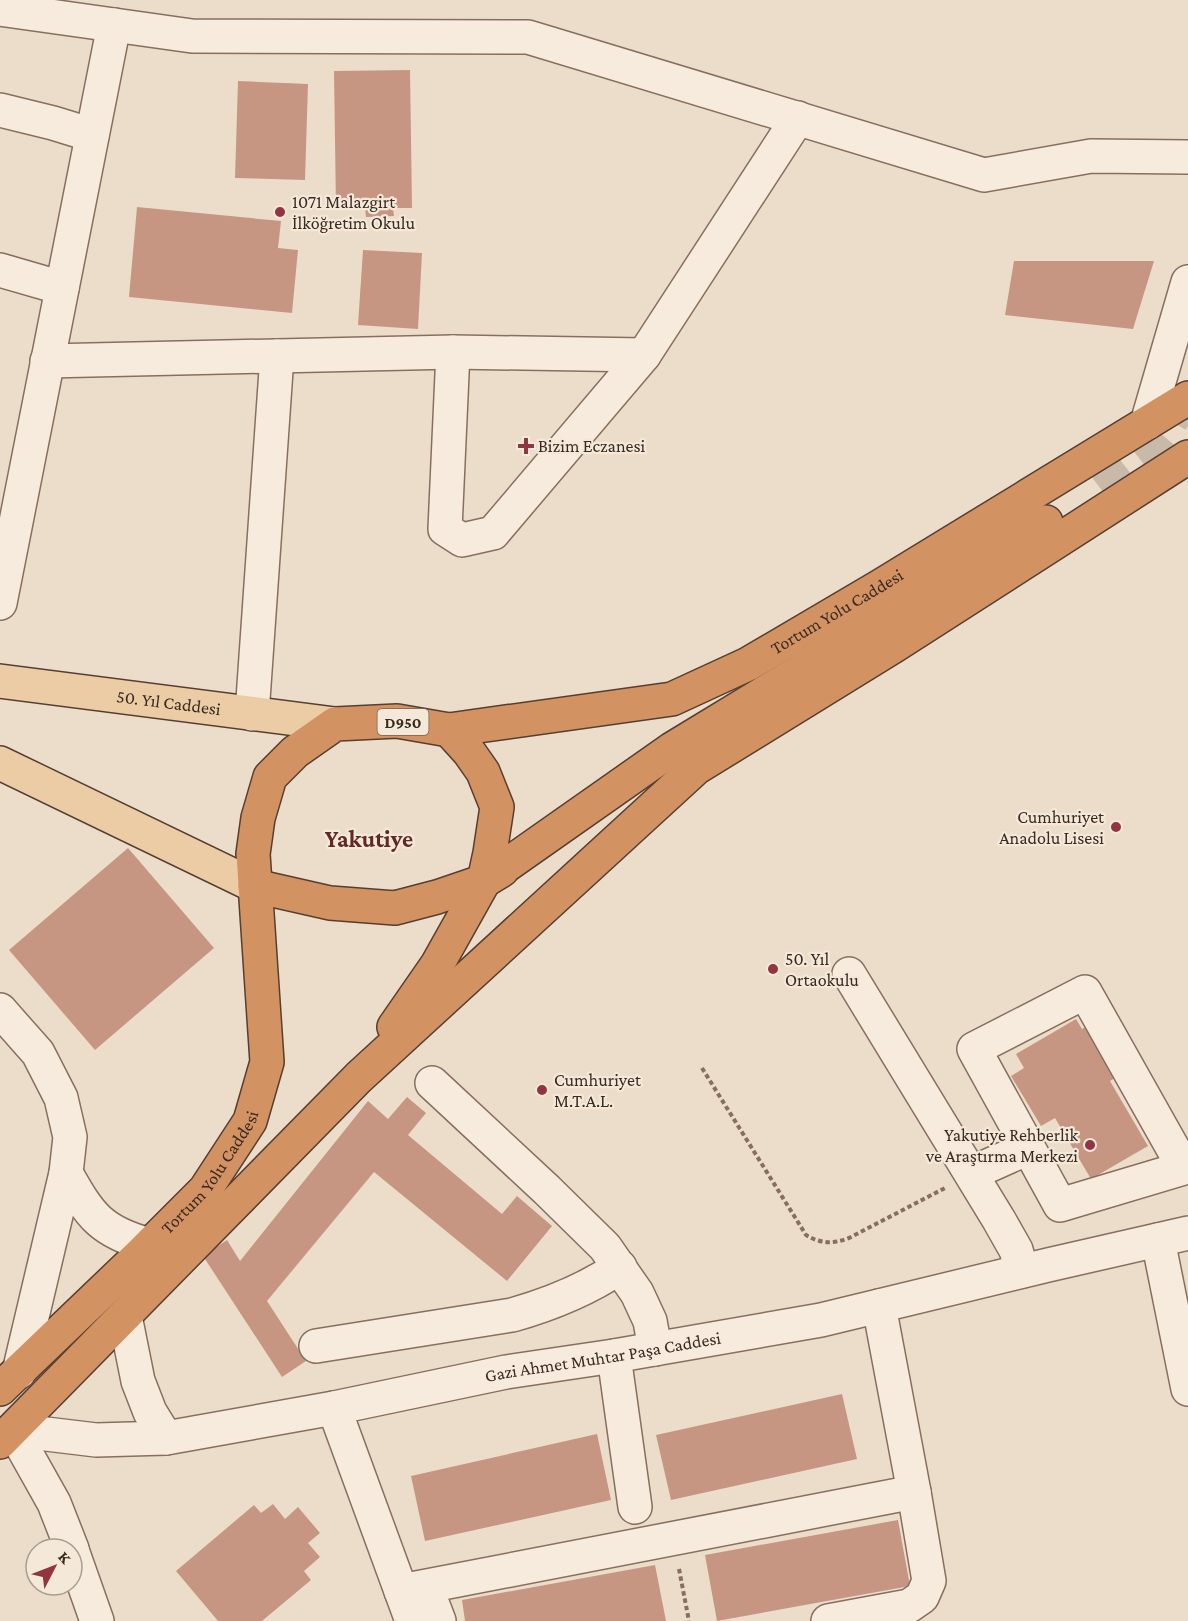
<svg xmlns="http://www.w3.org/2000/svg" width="1188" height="1621" font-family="'Crimson Pro',serif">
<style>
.building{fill:#c79683}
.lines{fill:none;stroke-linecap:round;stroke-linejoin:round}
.highway-tunnel{stroke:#c8b9a8;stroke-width:33;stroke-dasharray:33 16;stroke-linecap:butt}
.minor-casing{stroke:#876f5f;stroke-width:36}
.major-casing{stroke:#563e33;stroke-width:36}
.highway-casing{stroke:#563e33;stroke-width:36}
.path{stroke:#876f5f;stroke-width:4;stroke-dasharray:4.5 3;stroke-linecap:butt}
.minor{stroke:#f7ebdd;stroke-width:33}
.major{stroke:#ebcca5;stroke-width:33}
.highway{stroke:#d39262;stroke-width:33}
.poi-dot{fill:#923441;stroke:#f4e8d9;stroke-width:2}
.labels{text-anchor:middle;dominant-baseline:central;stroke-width:4.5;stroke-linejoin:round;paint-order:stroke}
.shield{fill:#f4e8d9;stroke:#716359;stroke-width:1.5}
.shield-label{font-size:16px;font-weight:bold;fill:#392a22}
.poi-label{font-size:18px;fill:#392a22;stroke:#f4e8d9;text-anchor:start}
.street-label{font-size:18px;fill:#392a22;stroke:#f4e8d9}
.district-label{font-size:24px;font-weight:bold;fill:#622924;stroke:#f4e8d9}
</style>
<rect width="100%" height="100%" fill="#ecddca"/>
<path class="building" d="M 410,70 L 412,208 L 393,208 L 394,216 L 366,217 L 365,208 L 336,209 L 334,71 Z
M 238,81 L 308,84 L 305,180 L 235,178 Z
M 137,207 L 281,221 L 278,248 L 298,250 L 292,313 L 129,297 Z
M 363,250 L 422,253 L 418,329 L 358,325 Z
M 1014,261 L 1154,261 L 1133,329 L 1005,315 Z
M 128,848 L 214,948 L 95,1050 L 9,950 Z
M 1076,1019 L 1082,1029 L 1093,1022 L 1123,1073 L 1110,1081 L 1148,1146 L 1091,1179 L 1055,1118 L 1041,1126 L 1011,1076 L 1024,1068 L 1016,1054 Z
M 407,1097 L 426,1113 L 408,1135 L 502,1214 L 517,1196 L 552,1226 L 507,1281 L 374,1172 L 267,1301 L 306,1361 L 282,1377 L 203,1256 L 227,1240 L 240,1261 L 368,1101 L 388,1119 Z
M 842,1394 L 857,1459 L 671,1500 L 656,1435 Z
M 597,1434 L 611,1500 L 425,1541 L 411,1476 Z
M 273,1504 L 285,1519 L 298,1507 L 320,1533 L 308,1543 L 320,1557 L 304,1571 L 311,1580 L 262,1621 L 218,1621 L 176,1571 L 254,1505 L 261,1513 Z
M 898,1520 L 910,1586 L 717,1621 L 705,1555 Z
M 655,1565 L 666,1621 L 465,1621 L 462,1600 Z"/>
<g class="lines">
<path class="highway-tunnel" d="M 1101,489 L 1142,457 L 1170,424 L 1186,396"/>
<defs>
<g id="minor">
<path d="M 0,9 L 192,36 L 528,37 L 984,175 L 1091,156 L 1188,157"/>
<path d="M 0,110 L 53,123 L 92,135"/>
<path d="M 0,270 L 62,288"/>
<path d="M 453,352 L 445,529 L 462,540 L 493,533 L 644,355"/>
<path d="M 47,361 L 453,352 L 644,355 L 798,118"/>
<path d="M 1147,423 L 1188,282"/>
<path d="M 0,603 L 114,25"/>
<path d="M 252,714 L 277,356"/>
<path d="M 849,974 L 999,1220 L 1016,1250 L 1022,1271"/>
<path d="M 1085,992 L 1184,1168 L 1060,1205 L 974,1049 Z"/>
<path d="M 0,1010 L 38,1053 L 61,1098 L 70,1137 L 66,1173 L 19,1372"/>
<path d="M 432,1083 L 547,1190 L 605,1247 L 637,1293 L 650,1321 L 655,1349"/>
<path d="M 66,1173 C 90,1216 101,1232 150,1245"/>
<path d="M 972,1173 L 1028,1148"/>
<path d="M 1158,1240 L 1188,1389"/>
<path d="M 125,1316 L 138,1381 L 150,1412 L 166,1438"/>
<path d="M 316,1346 L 512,1315 C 551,1304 586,1290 620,1267"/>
<path d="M 614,1356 L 635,1507"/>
<path d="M 334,1408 L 412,1621"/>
<path id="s1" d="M 13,1430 L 96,1440 L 166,1438 L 334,1408 L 506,1372 L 614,1356 L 821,1320 L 1048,1265 L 1188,1233"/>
<path d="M 13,1430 L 54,1503 L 72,1549"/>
<path d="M 72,1550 L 97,1621"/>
<path d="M 426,1587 L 439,1621"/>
<path d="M 401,1591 L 914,1492"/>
<path d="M 828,1621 L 909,1606 L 922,1597 L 929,1581 L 914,1492 L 879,1306"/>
</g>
<g id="major">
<path id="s2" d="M 0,681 L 335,724"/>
<path d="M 0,763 L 255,886"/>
</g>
<g id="highway">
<path d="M 484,881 L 672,749 L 1046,522"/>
<path d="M 255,886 L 330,903 L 395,908 L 437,897 L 484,881 L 502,870"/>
<path d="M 394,1027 L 437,965 L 484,881 L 490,853 L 497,807 L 483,772 L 469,752 L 449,730"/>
<path id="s3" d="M 0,1389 L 140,1255 L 205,1190 L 250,1121 L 267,1062 L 253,854 L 258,818 L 270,777 L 295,752 L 335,724 L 397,721 L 449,730 L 672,699 L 748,664 L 879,587 L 1188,398"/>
<path d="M 0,1442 L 359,1077 L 696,768 L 894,646 L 1188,457"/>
</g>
</defs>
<use href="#minor" class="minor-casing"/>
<use href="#major" class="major-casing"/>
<use href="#highway" class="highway-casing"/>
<path class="path" d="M 702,1068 L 806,1235 C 821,1244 833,1244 849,1238 L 945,1188
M 679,1569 L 689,1621"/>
<use href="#minor" class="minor"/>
<use href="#major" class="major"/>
<use href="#highway" class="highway"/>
</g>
<g class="poi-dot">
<circle cx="280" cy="212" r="6"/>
<path d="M523 437h6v6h6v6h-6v6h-6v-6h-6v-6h6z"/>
<circle cx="1116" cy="827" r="6"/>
<circle cx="773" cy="969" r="6"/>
<circle cx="542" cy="1090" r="6"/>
<circle cx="1090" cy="1145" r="6"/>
</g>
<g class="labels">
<rect class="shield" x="377.5" y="709" width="51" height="26" rx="4.5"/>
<g class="shield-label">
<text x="403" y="722">D950</text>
</g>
<g class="poi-label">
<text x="292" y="202">1071 Malazgirt<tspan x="292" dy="21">İlköğretim Okulu</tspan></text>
<text x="538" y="446">Bizim Eczanesi</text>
<text x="1104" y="817" text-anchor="end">Cumhuriyet<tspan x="1104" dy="21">Anadolu Lisesi</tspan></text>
<text x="785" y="959">50. Yıl<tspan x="785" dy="21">Ortaokulu</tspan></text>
<text x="554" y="1080">Cumhuriyet<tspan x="554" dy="21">M.T.A.L.</tspan></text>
<text x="1078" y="1135" text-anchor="end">Yakutiye Rehberlik<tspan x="1078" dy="21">ve Araştırma Merkezi</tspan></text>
</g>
<g class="street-label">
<text stroke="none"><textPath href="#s3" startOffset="1328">Tortum Yolu Caddesi</textPath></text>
<text stroke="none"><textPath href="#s2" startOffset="170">50. Yıl Caddesi</textPath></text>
<text stroke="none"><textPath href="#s3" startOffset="303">Tortum Yolu Caddesi</textPath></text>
<text stroke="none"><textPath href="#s1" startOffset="598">Gazi Ahmet Muhtar Paşa Caddesi</textPath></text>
</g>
<g class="district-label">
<text x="369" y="838">Yakutiye</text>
</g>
</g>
<g transform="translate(54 1567) rotate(48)"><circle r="28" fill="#f4e8d9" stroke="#a99c90" stroke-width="1.5"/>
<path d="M0-4.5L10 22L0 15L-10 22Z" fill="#923441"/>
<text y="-9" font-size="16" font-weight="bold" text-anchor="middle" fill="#392a22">K</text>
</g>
</svg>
